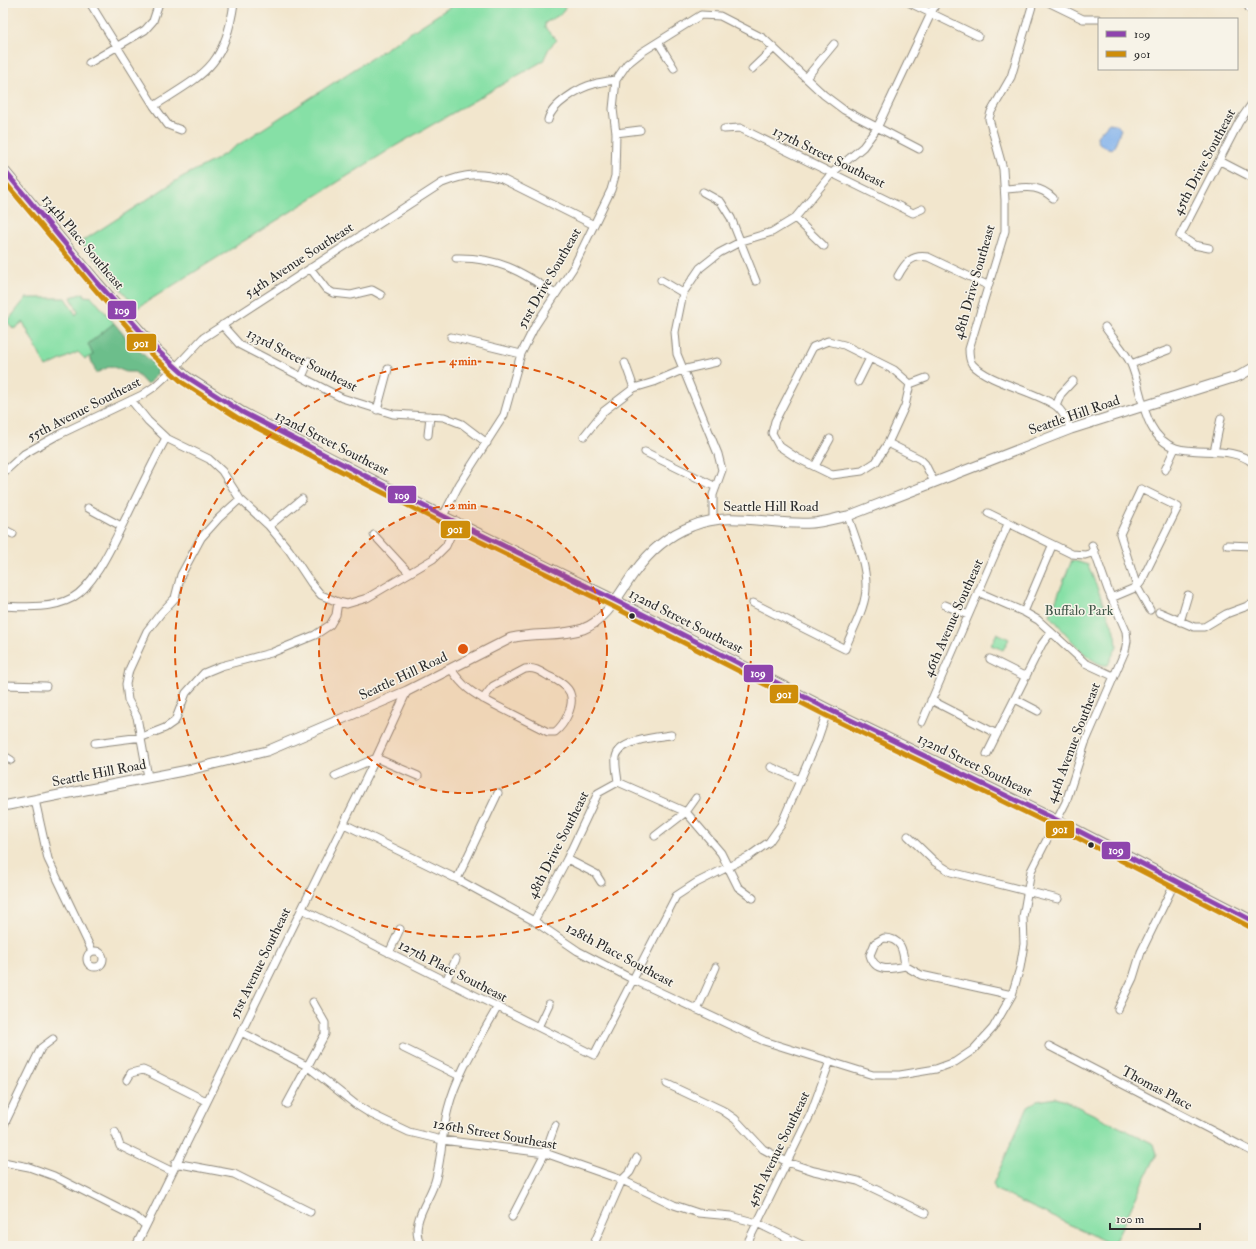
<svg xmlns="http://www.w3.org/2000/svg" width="1256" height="1249" font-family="'IM FELL Double Pica',serif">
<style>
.green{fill:#86e0a6;stroke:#588668}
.forest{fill:#6cbe8b;stroke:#4c745b}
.water{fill:#80b1ec;stroke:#566e8c}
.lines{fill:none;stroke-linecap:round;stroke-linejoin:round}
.minor-casing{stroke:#8e887c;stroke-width:9}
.major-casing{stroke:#8e887c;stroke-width:11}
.minor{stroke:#fff;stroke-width:7}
.major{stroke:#fff;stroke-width:9}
.bus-1-casing{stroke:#f7f3e8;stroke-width:8}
.bus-2-casing{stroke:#f7f3e8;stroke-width:8}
.bus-1{stroke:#8e44ad;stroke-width:5}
.bus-2{stroke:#ce8d09;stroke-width:5}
.ring{fill:none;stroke:#df570e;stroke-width:2;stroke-dasharray:7 5}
.bus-dot{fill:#2b2b2b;stroke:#f7f3e8;stroke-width:1.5}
.labels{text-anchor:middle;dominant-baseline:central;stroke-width:3;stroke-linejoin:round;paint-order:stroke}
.street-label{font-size:14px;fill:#2b2b2b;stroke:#f7f3e8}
.park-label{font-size:14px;fill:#42584a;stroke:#f7f3e8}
.centre{fill:#df570e;stroke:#f7f3e8;stroke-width:2}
.ring-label{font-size:12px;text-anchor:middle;font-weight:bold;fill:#df570e;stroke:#f7f3e8;stroke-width:3;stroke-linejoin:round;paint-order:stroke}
.line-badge{stroke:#f7f3e8;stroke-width:1.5}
.badge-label{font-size:11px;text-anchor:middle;font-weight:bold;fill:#fff}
</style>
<rect width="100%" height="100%" fill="#f7f3e8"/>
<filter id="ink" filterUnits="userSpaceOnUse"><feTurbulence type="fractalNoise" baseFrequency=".025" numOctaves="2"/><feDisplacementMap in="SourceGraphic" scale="8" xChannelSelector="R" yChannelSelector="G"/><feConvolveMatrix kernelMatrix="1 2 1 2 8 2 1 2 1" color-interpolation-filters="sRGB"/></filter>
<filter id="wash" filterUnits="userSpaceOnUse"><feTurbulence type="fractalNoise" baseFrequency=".012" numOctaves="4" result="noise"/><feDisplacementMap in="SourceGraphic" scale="16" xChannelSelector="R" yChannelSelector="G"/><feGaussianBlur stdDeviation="0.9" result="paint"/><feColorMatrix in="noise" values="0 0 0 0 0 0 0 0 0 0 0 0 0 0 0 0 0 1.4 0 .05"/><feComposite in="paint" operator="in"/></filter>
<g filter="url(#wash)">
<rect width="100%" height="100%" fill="#f2e6cd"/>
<path class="green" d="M 456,3 L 562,3 L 565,8 L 561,14 L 545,23 L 545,28 L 557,40 L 549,48 L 543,61 L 397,145 L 137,308 L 81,242 L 182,177 L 215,160 Z
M 84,293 L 85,296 L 92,297 L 114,323 L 88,344 L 93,355 L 85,359 L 78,352 L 46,367 L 23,322 L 14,329 L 7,322 L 26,298 L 65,298 L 76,315 L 78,312 L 71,297 Z
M 1072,560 L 1088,565 L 1116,635 L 1117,646 L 1108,665 C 1090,668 1062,628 1050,615 Z
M 997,633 L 1009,639 L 1003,650 L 991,645 Z
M 1056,1098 L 1066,1101 L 1154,1144 L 1157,1154 L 1113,1245 L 996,1190 L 993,1184 L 1028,1106 L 1037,1101 Z"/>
<path class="forest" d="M 114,323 L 129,341 L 158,368 L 157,374 L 147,385 L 135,372 L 126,372 L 111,366 L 96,373 L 90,357 L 93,355 L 88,344 Z"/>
<path class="water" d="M 1109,123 L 1115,124 L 1121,129 L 1114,147 L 1112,149 C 1104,147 1097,145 1097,136 Z"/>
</g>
<g filter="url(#ink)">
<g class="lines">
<defs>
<path id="minor" d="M 90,3 L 154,106 L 168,125 L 181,130
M 910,3 L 978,36
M 1033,3 L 1011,77 L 991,112 L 989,119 L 1003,169 L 1005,200 L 1005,231 L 969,349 C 969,354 969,359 972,364 C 989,383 1036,391 1056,406 C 1064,412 1067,421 1071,429
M 1050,3 L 1083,19 L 1098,19
M 1247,3 L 1249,8 L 1253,12
M 658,42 L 674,68
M 89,63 L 145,30 L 153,21 L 159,3
M 752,69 L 774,48
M 806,78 L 834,44
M 154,106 C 204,74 225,67 234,3
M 548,120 C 551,105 580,87 594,84 C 601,82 609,81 616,80
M 724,129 L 740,128 L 913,213 L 922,209
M 616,133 L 640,130
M 1220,161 L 1253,178
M 1005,189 C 1024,188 1037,183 1053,198
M 703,192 L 721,202 L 731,218 L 756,281
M 795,218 L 824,246
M 1209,248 L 1194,245 L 1180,236 L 1239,122 L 1253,102
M 456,258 C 497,257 521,271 555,294
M 310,268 L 326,289 L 333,293 L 351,295 L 372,290 L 381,295
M 898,276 C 905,263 912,254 928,257 L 987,285
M 661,280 L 683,293
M 222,325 L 240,345 L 342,398 L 393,414 L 444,417 L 462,424 L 487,443
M 1105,327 C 1113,339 1125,351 1131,364 C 1143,391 1142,437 1176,448 C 1199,455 1233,446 1253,463
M 451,337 L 521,354
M 625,363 L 634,388
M 1131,364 L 1168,350
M 302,377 L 309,361
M 858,382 L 870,358
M 910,384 L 894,370 L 844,345 L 828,341 L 813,347 L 775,421 L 772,433 L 779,446 L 797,458 L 832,475 L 862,471 L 876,462 L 888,443 L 905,406 L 910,384 L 926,378
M 131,400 L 148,421 L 166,438 L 209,459 L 222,471 L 240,499 L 269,526 L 289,550 L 311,583 L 321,595 L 338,602 L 347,604 L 367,598 L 433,559 L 446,546 L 457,521
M 1056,406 L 1061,394 L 1073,381
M 377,410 L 388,369
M 428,435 L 430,416
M 584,436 L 604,411 L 634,388 L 654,382 L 682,370 L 717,362
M 888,443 L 920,459 L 925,464 L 934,482
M 645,452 L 716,487
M 1214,452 L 1221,418
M 815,466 L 830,439
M 1165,470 L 1175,448
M 3,473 L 24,454 L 58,435 L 142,395 L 154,387 L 176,367 L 203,338 L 442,183 C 465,174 478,172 502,179 L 594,225
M 88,508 L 121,526
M 988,513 L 1072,554 L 1085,555 L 1095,552
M 443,516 L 459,485 L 504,415 L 521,354 L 535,326 L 573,268 L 611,190 L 615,176 L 616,133 L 613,109 L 616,80 L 627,64 L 642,52 L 701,15 L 720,16 L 763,38 L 824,95 L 844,110 L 919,149
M 713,520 L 713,495 L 722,470 L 718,454 L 677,354 L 675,332 L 683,293 L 700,268 L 719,253 L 742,241 L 772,232 L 795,218 L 832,173 L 863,147 L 877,128 L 936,3
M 269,526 L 302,499
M 3,529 L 13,534
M 374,535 L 409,573
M 1227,545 L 1253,546
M 978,592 L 1024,612 L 1038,620 L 1085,663 L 1113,676
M 1111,598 L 1137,587 L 1141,582 L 1178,507 L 1141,489 L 1120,534 L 1137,587 L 1150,610
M 753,603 L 845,649 C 852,630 867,606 866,585 C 866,562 855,538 848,516
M 945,605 L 968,615
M 3,606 C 25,607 52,609 72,598 C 97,584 116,536 129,512 C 141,487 153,462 166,438
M 1024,612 L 1052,546
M 1159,612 L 1194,627 L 1204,627 L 1226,614 L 1253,604
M 1180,622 L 1188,595
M 990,659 L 1026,677
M 451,669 C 463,687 472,693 491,703 L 548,732 L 555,732 C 564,725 575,706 570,693 C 567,685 555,679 548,676 C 540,671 534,667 525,669 L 493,686 L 483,699
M 3,685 L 46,686
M 1015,699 L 1038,711
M 931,700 L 997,734
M 922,722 L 1008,524
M 95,743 L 142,737 L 165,728 L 175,721 L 186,693 L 204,673 L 221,666 L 271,653 L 315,635 L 330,625 L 336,615 L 338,602
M 987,754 L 1042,644 L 1051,632
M 3,755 L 11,760
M 771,767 L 800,780
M 335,776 L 376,758 L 418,776
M 148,777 L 137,717 L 128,700 L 126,684 L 129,670 L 147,631 L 161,613 L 175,598 L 181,575 L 201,538 L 219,518 L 240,499
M 618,782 L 686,812 L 721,853 L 738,887 L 753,898
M 35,800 L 48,859 L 92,951
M 344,824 L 457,879 L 534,921 L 578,951 L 632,979 L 764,1041 L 873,1075 L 900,1075 L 936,1069 L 955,1062 L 973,1050 L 993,1028 L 1012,995 L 1020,968 L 1024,944 L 1023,917 L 1031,871 L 1066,802 L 1085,743 L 1125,651 L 1127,641 L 1126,631 L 1108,590 L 1092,545
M 655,836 L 686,812 L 696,798
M 908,836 L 935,862 L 951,872 L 1058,899
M 567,859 L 596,874 L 601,882
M 457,879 L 498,793
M 302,909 L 594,1055 L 676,896 L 696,883 L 748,857 L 769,842 L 781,825 L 817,741 L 828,709
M 534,921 L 567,859 L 598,793 L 618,782 C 617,773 615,765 616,757 C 619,740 657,737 671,735
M87 959a8 8 0 1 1 16 0a8 8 0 1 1-16 0Z
M 389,953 L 400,929
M 905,966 C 891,969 875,973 870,955 L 875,943 L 884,938 C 902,938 903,951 905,966 L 921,975 L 1012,995
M 446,981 L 456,959
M 1118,1009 L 1133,978 L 1141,952 L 1175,882
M 697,1010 L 716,967
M 538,1027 L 549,1004
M 241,1032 L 307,1066 L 355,1104 L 371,1114 L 409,1132 L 442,1140 L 545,1153 L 622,1180 L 674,1205 L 698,1213 L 731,1216 L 757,1223 L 804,1246
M 1049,1046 L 1253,1152
M 403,1048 L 460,1076
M 127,1080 L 131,1073 L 143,1070 L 152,1074 L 206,1101
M 667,1084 L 722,1110 L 735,1119 L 763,1149 L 787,1162 L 814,1171 L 858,1181 L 925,1213
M 287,1104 L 325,1034 L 325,1023 L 313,1002
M 3,1127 L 41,1048 L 53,1039
M 115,1132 L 120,1146 L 171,1171
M 3,1162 L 29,1167 L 54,1176 L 137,1218 L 145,1225
M 175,1163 L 234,1174 L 310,1212
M 512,1217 L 545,1153 L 555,1125
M 136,1246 L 376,758 L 407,691
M 421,1246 C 408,1221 431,1200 436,1178 C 442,1155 442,1131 448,1109 C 457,1073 479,1040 497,1008
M 593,1246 L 622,1180 L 630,1172 L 637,1158
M 746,1246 L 811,1113 L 830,1061"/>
<path id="major" d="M 3,169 L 97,282 L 157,350 L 187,377 L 242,412 L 443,516 L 615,600 L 828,709 L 1069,826 L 1253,921
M 3,806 L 193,769 L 267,751 L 407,691 L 511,638 C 535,632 560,637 583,629 C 607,620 620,592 634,573 C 649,552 668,535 692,526 C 731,510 772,526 812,523 C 824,522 836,518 848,516 L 1071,429 L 1239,376 L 1253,368"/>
</defs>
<use href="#minor" class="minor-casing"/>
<use href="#major" class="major-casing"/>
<use href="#minor" class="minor"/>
<use href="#major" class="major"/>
<defs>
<path id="bus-1" d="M 3,169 L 97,282 L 157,350 L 187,377 L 242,412 L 443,516 L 615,600 L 828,709 L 1069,826 L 1253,921"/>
<path id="bus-2" d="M 3,180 L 92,286 L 152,355 L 183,383 L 238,418 L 440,522 L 612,606 L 825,715 L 1066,832 L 1250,927"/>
</defs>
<use href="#bus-1" class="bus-1-casing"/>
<use href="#bus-2" class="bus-2-casing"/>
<use href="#bus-1" class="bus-1"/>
<use href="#bus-2" class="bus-2"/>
</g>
</g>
<circle cx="463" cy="649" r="144" fill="#df570e" fill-opacity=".12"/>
<g class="ring">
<circle cx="463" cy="649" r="144"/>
<circle cx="463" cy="649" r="288"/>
</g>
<g class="bus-dot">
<circle cx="632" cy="616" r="3.5"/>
<circle cx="1091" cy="845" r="3.5"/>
</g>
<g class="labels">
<g class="street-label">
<text transform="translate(829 157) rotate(26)">137th Street Southeast</text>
<text transform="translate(1204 162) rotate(-62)">45th Drive Southeast</text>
<text transform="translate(83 242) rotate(50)">134th Place Southeast</text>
<text transform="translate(299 260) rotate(-33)">54th Avenue Southeast</text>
<text transform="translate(549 278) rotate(-60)">51st Drive Southeast</text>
<text transform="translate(974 282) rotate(-74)">48th Drive Southeast</text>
<text transform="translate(302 360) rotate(27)">133rd Street Southeast</text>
<text transform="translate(84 409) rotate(-27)">55th Avenue Southeast</text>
<text transform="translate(1074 415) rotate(-19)">Seattle Hill Road</text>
<text transform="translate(332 443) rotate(27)">132nd Street Southeast</text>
<text x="771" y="506">Seattle Hill Road</text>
<text transform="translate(953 618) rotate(-66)">46th Avenue Southeast</text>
<text transform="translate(686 621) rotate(27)">132nd Street Southeast</text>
<text transform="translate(403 676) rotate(-25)">Seattle Hill Road</text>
<text transform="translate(1073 743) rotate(-69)">44th Avenue Southeast</text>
<text transform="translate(975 765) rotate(26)">132nd Street Southeast</text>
<text transform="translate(99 773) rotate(-11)">Seattle Hill Road</text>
<text transform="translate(558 845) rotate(-63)">48th Drive Southeast</text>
<text transform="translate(620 955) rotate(28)">128th Place Southeast</text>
<text transform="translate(260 963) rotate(-64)">51st Avenue Southeast</text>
<text transform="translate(453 971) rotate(27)">127th Place Southeast</text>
<text transform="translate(1157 1088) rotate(28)">Thomas Place</text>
<text transform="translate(495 1134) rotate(10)">126th Street Southeast</text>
<text transform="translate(778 1149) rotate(-64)">45th Avenue Southeast</text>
</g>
<g class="park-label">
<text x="1079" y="610">Buffalo Park</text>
</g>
</g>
<circle cx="463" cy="649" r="6" class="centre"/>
<g class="ring-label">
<text x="463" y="365">4 min</text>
<text x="463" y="509">2 min</text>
</g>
<g class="line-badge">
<rect x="107" y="300" width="30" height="20" rx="4" fill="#8e44ad"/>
<rect x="126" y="333" width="31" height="19" rx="4" fill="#ce8d09"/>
<rect x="387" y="485" width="30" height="19" rx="4" fill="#8e44ad"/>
<rect x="440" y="520" width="31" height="19" rx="4" fill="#ce8d09"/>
<rect x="743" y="664" width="31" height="19" rx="4" fill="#8e44ad"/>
<rect x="769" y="684" width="30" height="20" rx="4" fill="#ce8d09"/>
<rect x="1045" y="820" width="30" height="19" rx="4" fill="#ce8d09"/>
<rect x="1101" y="841" width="30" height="19" rx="4" fill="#8e44ad"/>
</g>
<g class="badge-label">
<text x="122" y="314">109</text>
<text x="141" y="347">901</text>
<text x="402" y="499">109</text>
<text x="455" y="533">901</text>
<text x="758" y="677">109</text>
<text x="784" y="698">901</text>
<text x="1060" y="833">901</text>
<text x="1116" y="854">109</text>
</g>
<rect width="1256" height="1249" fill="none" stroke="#f7f3e8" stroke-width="16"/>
<rect x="1098" y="18" width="140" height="52" fill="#f7f3e8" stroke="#a5a39c"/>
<rect x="1106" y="31" width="20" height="6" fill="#8e44ad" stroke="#a5a39c"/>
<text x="1134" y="38" font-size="12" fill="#2b2b2b">109</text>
<rect x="1106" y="51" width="20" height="6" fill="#ce8d09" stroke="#a5a39c"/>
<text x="1134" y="58" font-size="12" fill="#2b2b2b">901</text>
<path d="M1110 1223v6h90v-6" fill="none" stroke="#2b2b2b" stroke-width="2"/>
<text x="1116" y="1223" font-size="12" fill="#2b2b2b" stroke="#f7f3e8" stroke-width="3" paint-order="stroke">100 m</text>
</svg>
